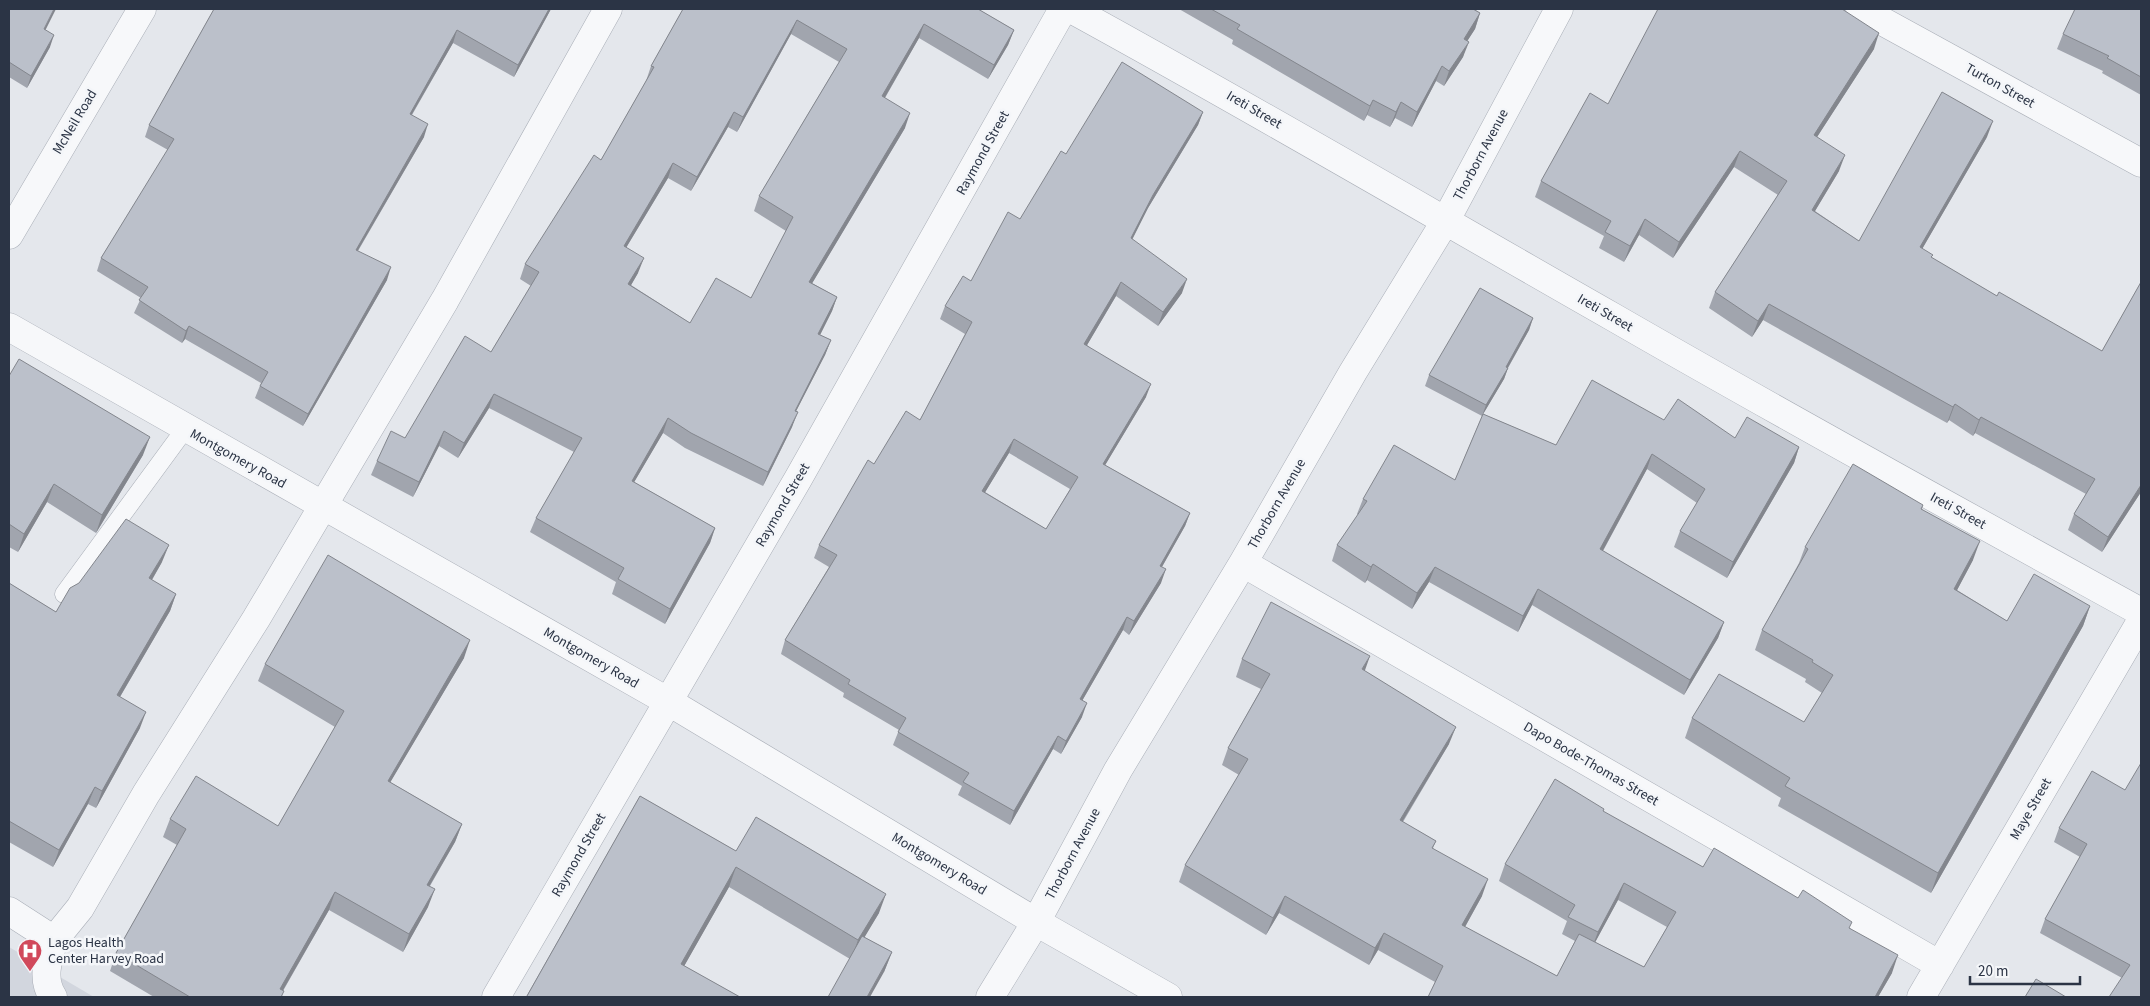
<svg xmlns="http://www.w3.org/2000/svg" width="2150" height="1006" font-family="'Source Sans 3',sans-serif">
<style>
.built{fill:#d2d6de}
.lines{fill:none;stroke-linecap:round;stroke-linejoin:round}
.service-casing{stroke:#a9aeb7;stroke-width:19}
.minor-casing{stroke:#a9aeb7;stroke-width:29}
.service{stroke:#f7f8fa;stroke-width:18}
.minor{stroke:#f7f8fa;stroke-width:28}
.wall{fill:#a1a5ae;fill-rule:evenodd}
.shaded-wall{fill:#83868d}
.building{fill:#bbc0ca;stroke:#83868d;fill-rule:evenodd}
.labels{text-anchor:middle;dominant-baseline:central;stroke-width:5;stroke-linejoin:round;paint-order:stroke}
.street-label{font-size:14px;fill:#2b3445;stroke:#f4f6f9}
.poi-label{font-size:14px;fill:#2b3445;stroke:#f4f6f9;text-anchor:start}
</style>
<rect width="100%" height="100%" fill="#e4e7ec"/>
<path class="built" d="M 9,947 L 94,997 L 9,997 Z"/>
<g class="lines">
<defs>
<path id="service" d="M 64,594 L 185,429"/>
<path id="minor" d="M 1071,9 C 1254,109 1432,214 1613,317 C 1788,418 1965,515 2141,612
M 1860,9 L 2141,163
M 9,235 L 142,9
M 9,327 L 669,702 L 1036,922 L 1168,997
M 1243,563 L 1940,965
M 9,911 L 54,940 C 48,959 41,979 53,997
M 54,940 L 80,908 L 146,794 L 256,619 L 445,300 L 608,9
M 496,997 L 798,479 L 1063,9
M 990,997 L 1036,922 L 1118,770 L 1243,563 L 1353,372 L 1446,220 L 1559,9
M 1921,997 L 2141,621"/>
</defs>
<use href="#service" class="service-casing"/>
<use href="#minor" class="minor-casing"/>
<use href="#service" class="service"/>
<use href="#minor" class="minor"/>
</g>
<path class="wall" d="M 9,9 L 45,30 L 50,47 L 27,88 L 9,77 Z
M 214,9 L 551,9 L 514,77 L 453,43 L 412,115 L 424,137 L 358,251 L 387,280 L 303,426 L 255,398 L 261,383 L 185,339 L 182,343 L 134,313 L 141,298 L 97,271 L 101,258 L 168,150 L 145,137 L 149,125 Z
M 683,9 L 978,9 L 1014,30 L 1008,45 L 988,79 L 919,38 L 885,98 L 905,128 L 812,283 L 837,297 L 832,311 L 820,335 L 831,340 L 825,355 L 796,411 L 792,427 L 763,486 L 685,448 L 663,433 L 634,482 L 715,528 L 710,543 L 665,624 L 612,594 L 616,582 L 530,532 L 536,518 L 574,452 L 489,408 L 458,458 L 439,446 L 413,497 L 371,475 L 377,461 L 405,438 L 491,352 L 531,286 L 520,279 L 525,264 L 601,160 L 646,81 L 651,66 ZM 791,34 L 839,62 L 759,196 L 754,211 L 786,231 L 751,298 L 690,323 L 631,285 L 638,273 L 626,248 L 668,178 L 691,191 L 728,127 L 737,132 Z
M 1179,9 L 1474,9 L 1480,13 L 1475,29 L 1467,41 L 1463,57 L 1444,86 L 1436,81 L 1412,127 L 1395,118 L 1390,127 L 1367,115 L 1364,121 L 1232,44 L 1233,40 Z
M 2141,9 L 2141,95 L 2102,73 L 2103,71 L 2057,49 L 2063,34 Z
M 1874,49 L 1817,137 L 1839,171 L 1815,211 L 1859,241 L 1987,137 L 1922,249 L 1932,258 L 1997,296 L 2102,351 L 2141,282 L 2141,492 L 2102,552 L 2068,530 L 2074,514 L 2086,494 L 1975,433 L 1973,436 L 1949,420 L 1947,423 L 1763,320 L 1752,337 L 1709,308 L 1715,292 L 1778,195 L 1734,167 L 1673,258 L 1639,235 L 1624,262 L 1599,248 L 1604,236 L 1535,197 L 1541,181 L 1608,104 Z
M 1203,112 L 1198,125 L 1148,208 L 1132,239 L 1182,293 L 1158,326 L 1116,296 L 1087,345 L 1146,397 L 1105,465 L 1190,513 L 1185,526 L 1162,567 L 1161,583 L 1129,635 L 1123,630 L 1082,701 L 1082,717 L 1061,754 L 1053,749 L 1010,825 L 958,795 L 962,786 L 893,745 L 899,730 L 843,697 L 844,693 L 781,654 L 785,640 L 829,567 L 814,558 L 819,545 L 874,464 L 920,420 L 965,334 L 940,319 L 945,306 L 971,281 L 1020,219 L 1066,154 ZM 1009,453 L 1070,489 L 1046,529 L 985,492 Z
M 1533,318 L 1529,330 L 1508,368 L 1504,379 L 1483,414 L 1556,445 L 1664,420 L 1735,438 L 1799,447 L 1794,463 L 1727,578 L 1674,547 L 1680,531 L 1697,503 L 1647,469 L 1603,551 L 1724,622 L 1718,638 L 1684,695 L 1532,605 L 1518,632 L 1429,582 L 1412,609 L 1367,580 L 1365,583 L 1332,561 L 1337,545 L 1358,515 L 1357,514 L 1363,499 L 1455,480 L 1482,416 L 1425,386 L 1429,375 Z
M 9,376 L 143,455 L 96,533 L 47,502 L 18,552 L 9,547 Z
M 1923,505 L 1922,509 L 1973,560 L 1957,590 L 2007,621 L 2090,606 L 2083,626 L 1931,893 L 1778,806 L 1781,798 L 1685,738 L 1692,718 L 1804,722 L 1822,693 L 1805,682 L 1806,679 L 1755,650 L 1762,630 L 1799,563 L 1805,547 Z
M 162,562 L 152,580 L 176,594 L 170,611 L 120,697 L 140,728 L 96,808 L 88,804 L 53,867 L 9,842 L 9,583 L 56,612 Z
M 464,658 L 390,782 L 462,824 L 455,842 L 430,886 L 428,907 L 403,952 L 329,910 L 283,991 L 282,997 L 154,997 L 110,971 L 116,953 L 177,845 L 163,837 L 170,819 L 278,826 L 335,727 L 258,681 L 265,664 Z
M 1242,659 L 1364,671 L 1449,744 L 1403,822 L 1436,841 L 1433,848 L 1482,896 L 1465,927 L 1557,976 L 1575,941 L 1562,934 L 1567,921 L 1499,881 L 1505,864 L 1604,809 L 1603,812 L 1703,867 L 1850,928 L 1892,973 L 1878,997 L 1428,997 L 1435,982 L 1378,950 L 1369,965 L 1279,913 L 1266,935 L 1179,882 L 1185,865 L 1239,775 L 1222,765 L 1228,748 L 1261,689 L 1236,677 ZM 1618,900 L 1667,927 L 1644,967 L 1595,942 Z
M 2125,790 L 2141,997 L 2122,978 L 2040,933 L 2045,919 L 2080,857 L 2054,842 L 2059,828 Z
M 640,796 L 736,851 L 879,913 L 864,937 L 892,952 L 884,972 L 850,959 L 729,887 L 684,966 L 740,997 L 526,997 Z"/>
<path class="shaded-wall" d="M 54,9 L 56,9 L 40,41 L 44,29 Z
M 549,9 L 551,9 L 514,77 L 518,65 Z
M 1480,13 L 1475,29 L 1459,54 L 1464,39 Z
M 797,20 L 791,34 L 737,132 L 743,117 Z
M 924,24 L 919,38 L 877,111 L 882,96 Z
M 457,30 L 453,43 L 405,126 L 410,114 Z
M 1014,30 L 1008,45 L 988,79 L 994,65 Z
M 1879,33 L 1874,49 L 1808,151 L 1814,135 Z
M 54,35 L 50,47 L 27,88 L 31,76 Z
M 1469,42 L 1463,57 L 1444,86 L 1449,71 Z
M 1442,66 L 1436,81 L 1412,127 L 1417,112 Z
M 1373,100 L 1367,115 L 1364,121 L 1370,106 Z
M 1401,102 L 1395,118 L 1390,127 L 1396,112 Z
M 734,112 L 728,127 L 691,191 L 697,177 Z
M 1203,112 L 1198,125 L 1148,208 L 1126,252 L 1131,238 L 1153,195 Z
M 910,113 L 905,128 L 804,297 L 809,282 Z
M 1993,121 L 1987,137 L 1914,263 L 1920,247 Z
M 428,124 L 424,137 L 351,262 L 356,250 Z
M 1740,151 L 1734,167 L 1673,258 L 1679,242 Z
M 1845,155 L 1839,171 L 1806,226 L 1812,210 Z
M 673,163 L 668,178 L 618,261 L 624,246 Z
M 1645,219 L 1639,235 L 1624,262 L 1630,246 Z
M 644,258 L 638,273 L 623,299 L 628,284 Z
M 391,267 L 387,280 L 303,426 L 308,414 Z
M 1187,279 L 1182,293 L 1158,326 L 1163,312 Z
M 1121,282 L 1116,296 L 1080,357 L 1084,344 Z
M 837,297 L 832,311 L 813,349 L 818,334 Z
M 1769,304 L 1763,320 L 1752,337 L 1758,321 Z
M 1533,318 L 1529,330 L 1502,378 L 1506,367 Z
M 189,326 L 185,339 L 182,343 L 186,331 Z
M 831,340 L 825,355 L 789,425 L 795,411 Z
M 1508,368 L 1504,379 L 1482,416 L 1486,405 Z
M 1151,384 L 1146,397 L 1098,477 L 1103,464 Z
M 494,394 L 489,408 L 458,458 L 464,443 Z
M 1955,404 L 1949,420 L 1947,423 L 1953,407 Z
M 798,412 L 792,427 L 763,486 L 768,472 Z
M 1981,417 L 1975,433 L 1973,436 L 1979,420 Z
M 668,418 L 663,433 L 626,496 L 632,481 Z
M 444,431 L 439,446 L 413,497 L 419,482 Z
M 150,437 L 143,455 L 96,533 L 102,515 Z
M 1014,439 L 1009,453 L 978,504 L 982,491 Z
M 1799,447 L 1794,463 L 1727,578 L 1733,562 Z
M 1652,454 L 1647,469 L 1595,565 L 1600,549 Z
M 54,484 L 47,502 L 18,552 L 24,534 Z
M 2141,485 L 2141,492 L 2102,552 L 2108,537 Z
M 1190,513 L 1185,526 L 1155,579 L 1160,566 Z
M 715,528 L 710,543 L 665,624 L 670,609 Z
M 1980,541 L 1973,560 L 1947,609 L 1954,589 Z
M 169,545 L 162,562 L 143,595 L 149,578 Z
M 1373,564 L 1367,580 L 1365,583 L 1371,567 Z
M 1435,567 L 1429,582 L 1412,609 L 1417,593 Z
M 1166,569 L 1161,583 L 1129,635 L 1134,621 Z
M 1538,589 L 1532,605 L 1518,632 L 1523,616 Z
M 176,594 L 170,611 L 111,712 L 117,695 Z
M 2090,606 L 2083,626 L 1931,893 L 1938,873 Z
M 1127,617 L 1123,630 L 1075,713 L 1080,699 Z
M 1724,622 L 1718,638 L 1684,695 L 1690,680 Z
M 470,640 L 464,658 L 381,798 L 388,781 Z
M 1370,656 L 1364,673 L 1362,669 Z
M 1087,703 L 1082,717 L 1061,754 L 1066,741 Z
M 146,712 L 140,728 L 96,808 L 102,791 Z
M 1456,727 L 1449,744 L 1393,837 L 1400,820 Z
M 1058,736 L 1053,749 L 1010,825 L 1014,811 Z
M 95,787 L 88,804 L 53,867 L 59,850 Z
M 462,824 L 455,842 L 420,902 L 427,885 Z
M 736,867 L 729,887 L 674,984 L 681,964 Z
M 1488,879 L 1482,896 L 1456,943 L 1462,925 Z
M 1624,883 L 1618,900 L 1591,950 L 1598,932 Z
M 435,889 L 428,907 L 403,952 L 409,934 Z
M 335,892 L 329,910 L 279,997 L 280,989 Z
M 886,894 L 879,913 L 851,960 L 858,940 Z
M 1285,896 L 1279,913 L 1266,935 L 1273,918 Z
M 1384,933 L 1378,950 L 1369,965 L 1375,948 Z
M 892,952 L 884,972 L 870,997 L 867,997 Z
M 1898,955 L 1892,973 L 1878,997 L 1875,997 Z"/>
<path class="building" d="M 9,9 L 54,9 L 44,29 L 54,35 L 31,76 L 9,62 Z
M 214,9 L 549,9 L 518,65 L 457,30 L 410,114 L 428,124 L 356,250 L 391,267 L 308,414 L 260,386 L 268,372 L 189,326 L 186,331 L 139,300 L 148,287 L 101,258 L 174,139 L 149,125 Z
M 683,9 L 978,9 L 1014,30 L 994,65 L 924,24 L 882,96 L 910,113 L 809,282 L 837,297 L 818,334 L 831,340 L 795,411 L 798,412 L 768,472 L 691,433 L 668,418 L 632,481 L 715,528 L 670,609 L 618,579 L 624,568 L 536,518 L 582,438 L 494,394 L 464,443 L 444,431 L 419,482 L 377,461 L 391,431 L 405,438 L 465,336 L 491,352 L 539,272 L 525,264 L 594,155 L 601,160 L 654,67 L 651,66 ZM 797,20 L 847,49 L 759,196 L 793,217 L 751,298 L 716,278 L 690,323 L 628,284 L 644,258 L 624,246 L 673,163 L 697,177 L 734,112 L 743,117 Z
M 1211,9 L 1473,9 L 1480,13 L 1464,39 L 1469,42 L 1449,71 L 1442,66 L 1417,112 L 1401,102 L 1396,112 L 1373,100 L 1370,106 L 1237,29 L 1240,25 Z
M 1658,9 L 1842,9 L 1879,33 L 1814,135 L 1845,155 L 1812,210 L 1859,241 L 1942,92 L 1993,121 L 1920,247 L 1933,255 L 1931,257 L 1997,296 L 1999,292 L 2102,351 L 2141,282 L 2141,485 L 2108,537 L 2074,514 L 2095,479 L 1981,417 L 1979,420 L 1955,404 L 1953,407 L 1769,304 L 1758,321 L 1715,292 L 1787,181 L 1740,151 L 1679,242 L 1645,219 L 1630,246 L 1605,232 L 1611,221 L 1541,181 L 1590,93 L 1608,104 Z
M 2075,9 L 2141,9 L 2141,77 L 2107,58 L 2109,56 L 2063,34 Z
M 1122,62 L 1203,112 L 1153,195 L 1131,238 L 1187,279 L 1163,312 L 1121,282 L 1084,344 L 1151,384 L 1103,464 L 1190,513 L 1160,566 L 1166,569 L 1134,621 L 1127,617 L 1080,699 L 1087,703 L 1066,741 L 1058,736 L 1014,811 L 963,782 L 969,773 L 898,732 L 906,718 L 848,684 L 850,680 L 785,640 L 837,555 L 819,545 L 868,460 L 874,464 L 906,411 L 920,420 L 972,322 L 945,306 L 963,276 L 971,281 L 1008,212 L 1020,219 L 1061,151 L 1066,154 ZM 1014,439 L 1078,477 L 1046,529 L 982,491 Z
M 1480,288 L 1533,318 L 1506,367 L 1508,368 L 1486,405 L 1429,375 Z
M 19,359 L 150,437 L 102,515 L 54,484 L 24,534 L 9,524 L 9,376 Z
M 1592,380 L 1664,420 L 1678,399 L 1735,438 L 1747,417 L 1799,447 L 1733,562 L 1680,531 L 1705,489 L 1652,454 L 1600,549 L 1724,622 L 1690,680 L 1538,589 L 1523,616 L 1435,567 L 1417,593 L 1373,564 L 1371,567 L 1337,545 L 1367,501 L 1363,499 L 1394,445 L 1455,480 L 1483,414 L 1556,445 Z
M 1853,464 L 1923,505 L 1921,509 L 1980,541 L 1954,589 L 2007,621 L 2034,574 L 2090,606 L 1938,873 L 1785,786 L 1790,778 L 1692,718 L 1719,674 L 1804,722 L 1833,675 L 1812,662 L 1813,660 L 1762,630 L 1808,549 L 1805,547 Z
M 126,519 L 169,545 L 149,578 L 176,594 L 117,695 L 146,712 L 102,791 L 95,787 L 59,850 L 9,821 L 9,583 L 56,612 L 70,588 L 79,583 Z
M 328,555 L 470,640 L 388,781 L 462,824 L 427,885 L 435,889 L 409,934 L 335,892 L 280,989 L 284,991 L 281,997 L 190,997 L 116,953 L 186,829 L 170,819 L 196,776 L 278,826 L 344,711 L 265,664 Z
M 1271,602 L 1370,656 L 1362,669 L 1456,727 L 1400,820 L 1436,841 L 1432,848 L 1488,879 L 1462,925 L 1557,976 L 1579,934 L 1644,967 L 1676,912 L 1624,883 L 1598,932 L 1568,917 L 1575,905 L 1505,864 L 1555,779 L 1604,809 L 1603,811 L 1703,867 L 1714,848 L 1798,898 L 1803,890 L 1852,922 L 1849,928 L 1898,955 L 1875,997 L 1428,997 L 1443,966 L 1384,933 L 1375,948 L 1285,896 L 1273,918 L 1185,865 L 1248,759 L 1228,748 L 1270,674 L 1242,659 Z
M 2141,763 L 2141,997 L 2109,997 L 2130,965 L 2045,919 L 2087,844 L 2059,828 L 2092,771 L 2125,790 Z
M 640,796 L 736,851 L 756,817 L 886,894 L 858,940 L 736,867 L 681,964 L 740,997 L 528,997 L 527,996 Z
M 862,936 L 892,952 L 867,997 L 828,997 Z
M 2036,979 L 2066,997 L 2025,997 Z"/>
<defs>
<symbol id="hospital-pin" viewBox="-11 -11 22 30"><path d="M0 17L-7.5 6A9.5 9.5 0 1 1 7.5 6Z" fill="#d1495b" stroke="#f4f6f9"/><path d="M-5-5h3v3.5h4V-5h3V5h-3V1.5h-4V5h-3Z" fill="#fff"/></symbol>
</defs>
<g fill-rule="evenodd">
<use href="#hospital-pin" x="16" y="937" width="28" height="38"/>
</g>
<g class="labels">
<g class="street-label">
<text transform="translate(2000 86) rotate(29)">Turton Street</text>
<text transform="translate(1254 110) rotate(30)">Ireti Street</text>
<text transform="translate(75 122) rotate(-59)">McNeil Road</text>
<text transform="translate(983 153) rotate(-61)">Raymond Street</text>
<text transform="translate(1481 155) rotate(-62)">Thorborn Avenue</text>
<text transform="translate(1605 313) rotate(30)">Ireti Street</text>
<text transform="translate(238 459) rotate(29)">Montgomery Road</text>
<text transform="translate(1277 504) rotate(-60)">Thorborn Avenue</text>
<text transform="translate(783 505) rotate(-60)">Raymond Street</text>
<text transform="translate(1958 511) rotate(29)">Ireti Street</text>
<text transform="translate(591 658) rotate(30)">Montgomery Road</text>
<text transform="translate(1591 764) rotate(30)">Dapo Bode-Thomas Street</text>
<text transform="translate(2031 809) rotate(-60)">Maye Street</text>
<text transform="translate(1073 854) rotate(-62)">Thorborn Avenue</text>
<text transform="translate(579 855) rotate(-60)">Raymond Street</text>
<text transform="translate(939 864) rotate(31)">Montgomery Road</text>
</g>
<g class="poi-label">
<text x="48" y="943">Lagos Health<tspan x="48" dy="16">Center Harvey Road</tspan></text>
</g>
</g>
<rect width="2150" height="1006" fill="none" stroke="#2b3445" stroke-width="20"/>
<path d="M1970 976v8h110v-8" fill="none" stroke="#2b3445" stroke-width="2.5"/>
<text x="1978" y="976" font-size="15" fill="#2b3445" stroke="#f4f6f9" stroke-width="4" paint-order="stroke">20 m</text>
</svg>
